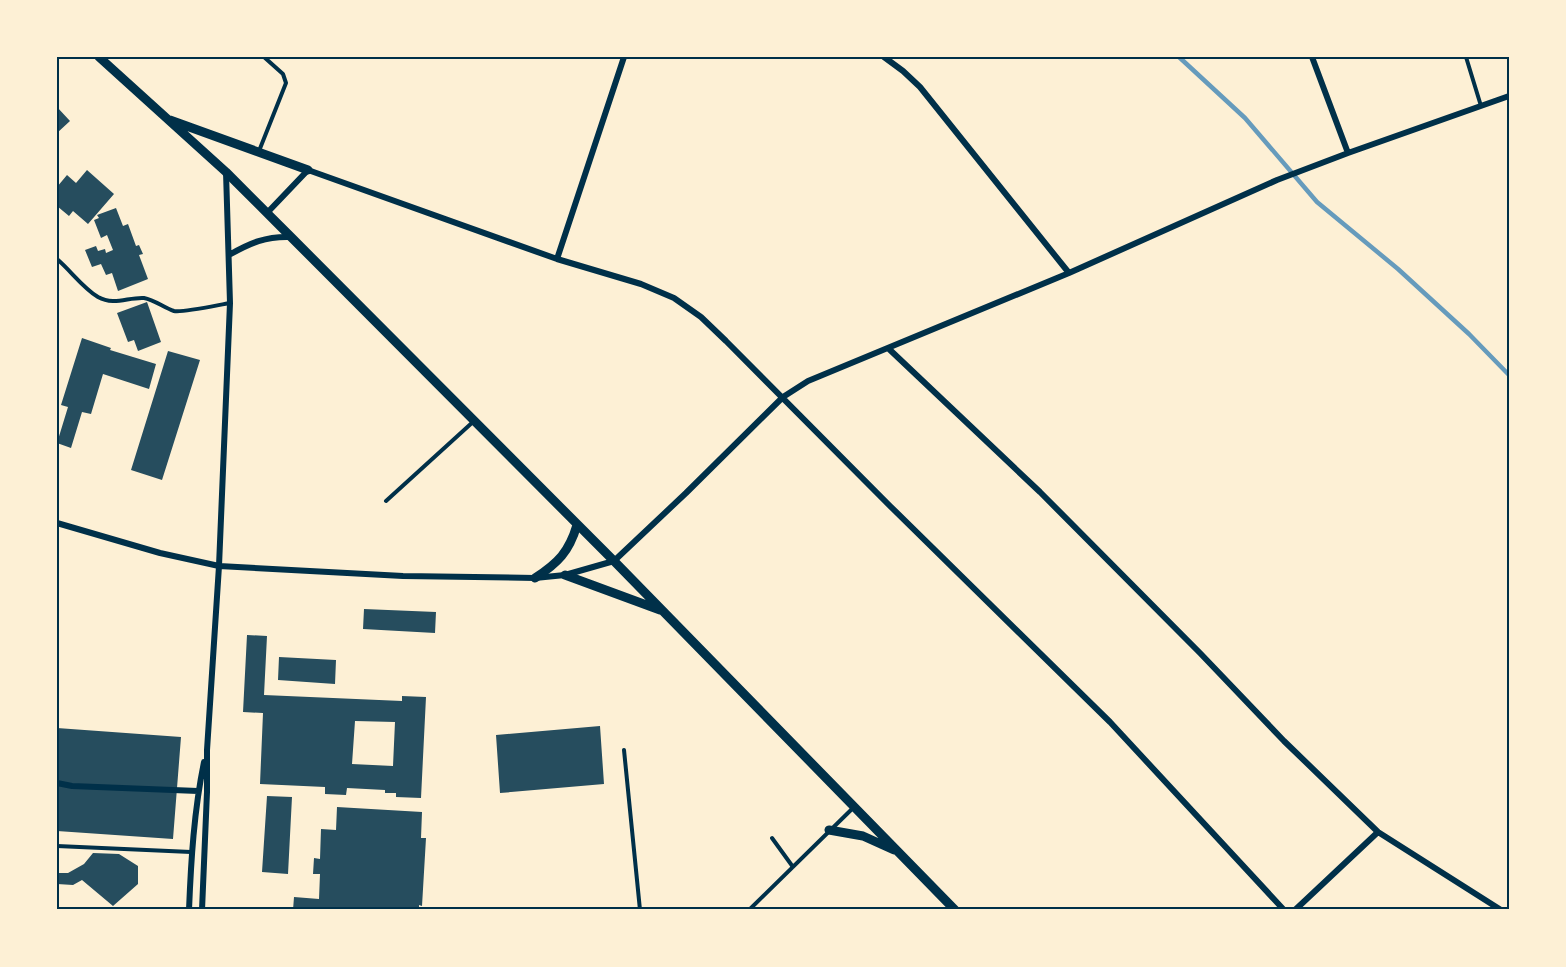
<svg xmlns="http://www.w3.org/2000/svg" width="1566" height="967" font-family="'Source Serif 4',serif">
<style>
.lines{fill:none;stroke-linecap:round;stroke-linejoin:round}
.stream{stroke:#669bbc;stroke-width:4.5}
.building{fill:#264d5e;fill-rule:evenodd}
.service{stroke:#003049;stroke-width:4}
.minor{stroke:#003049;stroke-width:6}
.tertiary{stroke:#003049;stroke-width:9}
.neatline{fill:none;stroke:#003049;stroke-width:2}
</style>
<rect width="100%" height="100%" fill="#fdf0d5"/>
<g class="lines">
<path class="stream" d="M 1179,57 L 1245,118 L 1317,202 L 1398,269 L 1469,334 L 1509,375"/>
</g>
<path class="building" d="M 57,107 L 70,121 L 57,133 Z
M 87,170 L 114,194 L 88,224 L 73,211 L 69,216 L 57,206 L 57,187 L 67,175 L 76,183 Z
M 116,208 L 123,226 L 128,224 L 136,246 L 139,245 L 143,254 L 139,255 L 148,279 L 118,291 L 112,273 L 106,275 L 101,264 L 92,267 L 85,250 L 96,246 L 98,251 L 105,249 L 106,253 L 113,250 L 107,235 L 101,238 L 94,220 L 99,218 L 97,215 Z
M 147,302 L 161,342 L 138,351 L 134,340 L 128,342 L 117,313 Z
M 82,338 L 111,348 L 110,350 L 156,364 L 149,389 L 103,374 L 91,414 L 82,412 L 71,448 L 57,443 L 68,407 L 61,405 Z
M 168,351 L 200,360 L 162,480 L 131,470 Z
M 364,609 L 436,612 L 435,633 L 363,629 Z
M 247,635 L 267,636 L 264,695 L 402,701 L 402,696 L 426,697 L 421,798 L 396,797 L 396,793 L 385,793 L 385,790 L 347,788 L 346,795 L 325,794 L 325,787 L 260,784 L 263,713 L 243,712 ZM 355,721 L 395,722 L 393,766 L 352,764 Z
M 279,657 L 336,660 L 335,684 L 278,680 Z
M 600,726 L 604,784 L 500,793 L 496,735 Z
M 57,728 L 181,737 L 173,839 L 57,831 Z
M 267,796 L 292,797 L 288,874 L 262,872 Z
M 337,807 L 422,812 L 421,838 L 426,838 L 422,906 L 419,905 L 419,910 L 293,910 L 294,897 L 319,899 L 320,874 L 313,874 L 314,858 L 320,859 L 321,829 L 336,830 Z
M 93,853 L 119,854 L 138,866 L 138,884 L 113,906 L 82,880 L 73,885 L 57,884 L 57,873 L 68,873 L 84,864 Z"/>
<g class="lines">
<path class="service" d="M 1466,57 L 1481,106
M 259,151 L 286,83 L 283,74 L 264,57
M 57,259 C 71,271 83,288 98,297 C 114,306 128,297 144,298 C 155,300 164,308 174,311 C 182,313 218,305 230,303
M 386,501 L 474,421
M 624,750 L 640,910
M 772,838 L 793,867
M 57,846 L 191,852
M 749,910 L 853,808"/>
<path class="minor" d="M 884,57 L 903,71 L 920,87 L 1069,273
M 1312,57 L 1348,153
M 267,213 L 308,170 L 557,259 L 641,284 L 674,298 L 701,317 L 726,341 L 890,506 L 1110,722 L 1284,910
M 229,255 C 250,243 266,236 291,237
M 557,259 L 624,57
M 889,349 L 1040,492 L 1200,653 L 1284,741 L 1378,832 L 1501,910
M 57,523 L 160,553 L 219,566 L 403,576 L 535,578 L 565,575 L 614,561 L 686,493 L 783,397 L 808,381 L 1069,273 L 1277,180 L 1348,153 L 1509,96
M 57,783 L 72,786 L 198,791
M 189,910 C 191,860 194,811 204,762
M 202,910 L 207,792 L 207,750 L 219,566 L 230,303 L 226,172
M 1295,910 L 1378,832"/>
<path class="tertiary" d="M 99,57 L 226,172 L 291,237 L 614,561 L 955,910
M 170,120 L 308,170
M 565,575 L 660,610
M 535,578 C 558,563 569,552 577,525
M 829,830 L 863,836 L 894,850"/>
</g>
<rect width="1566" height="967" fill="none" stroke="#fdf0d5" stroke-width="117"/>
<rect x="58" y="58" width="1450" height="850" class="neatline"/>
</svg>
